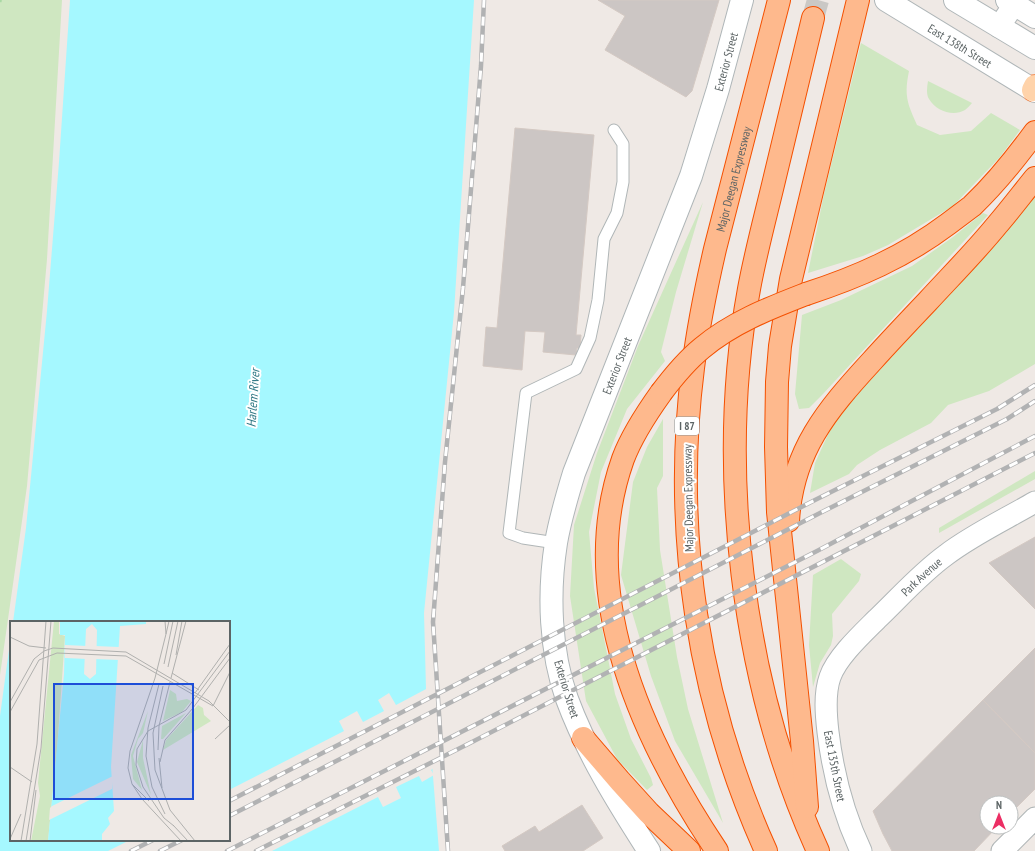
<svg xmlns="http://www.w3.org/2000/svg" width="1035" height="851" font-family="'PT Sans Narrow',sans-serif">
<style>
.green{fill:#cfe7c1}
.water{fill:#a5f8ff}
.pier{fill:#efe9e5}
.building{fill:#ccc6c4;stroke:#d4c9c3}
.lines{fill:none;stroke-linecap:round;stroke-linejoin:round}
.highway-tunnel{stroke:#cac8c5;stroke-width:22;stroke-dasharray:22 11;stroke-linecap:butt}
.lane-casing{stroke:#b0b6b7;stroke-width:13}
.street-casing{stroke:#b0b6b7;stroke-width:23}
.secondary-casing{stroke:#afb6b8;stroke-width:24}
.primary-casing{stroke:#f49159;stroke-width:24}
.highway-casing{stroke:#f45000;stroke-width:24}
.path{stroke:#a9d9a4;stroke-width:2.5;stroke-dasharray:4 2;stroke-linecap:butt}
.lane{stroke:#fff;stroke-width:11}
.street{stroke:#fff;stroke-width:21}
.secondary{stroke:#fff;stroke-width:22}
.primary{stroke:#ffd3aa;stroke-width:22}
.highway{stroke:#feb98d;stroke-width:22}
.rail-casing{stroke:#b1b2b3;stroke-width:4.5}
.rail{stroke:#fff;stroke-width:3;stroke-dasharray:9;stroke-linecap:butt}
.highway-bridge-casing{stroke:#f45000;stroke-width:24;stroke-linecap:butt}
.highway-bridge{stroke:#feb98d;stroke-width:22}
.labels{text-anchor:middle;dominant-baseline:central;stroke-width:4;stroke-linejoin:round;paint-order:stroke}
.shield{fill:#fff;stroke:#8d9293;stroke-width:1}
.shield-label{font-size:11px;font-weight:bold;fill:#5c6465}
.street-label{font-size:12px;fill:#5c6465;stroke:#fff}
.water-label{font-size:13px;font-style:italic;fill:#337a86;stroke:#fff}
.inset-road{fill:none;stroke:#b0b0ae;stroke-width:1}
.view{fill:#1d4ed8;fill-opacity:0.15;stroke:#1d4ed8;stroke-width:2}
.inset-edge{fill:none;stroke:#5c6465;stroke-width:2}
</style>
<rect width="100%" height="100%" fill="#efe9e5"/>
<path class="green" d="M 0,0 L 62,0 L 47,259 L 27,486 L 0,675 Z
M 861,43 L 909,71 C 904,95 907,103 917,125 L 940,135 L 971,131 L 991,113 L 1020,130 L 1000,157 L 953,206 L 888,245 L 863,256 L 808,273 L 824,194 Z
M 928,81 L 972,103 C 970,105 968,108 965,110 C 953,117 936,111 929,99 C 926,94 927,87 928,81 Z
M 1035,196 L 1035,364 L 989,391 L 948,405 L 931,423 L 880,450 L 857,465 L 849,474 L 810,493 L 815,463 L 836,417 L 968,275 Z
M 703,202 L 676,292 L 661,352 L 665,361 L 627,409 L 601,472 L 589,532 L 594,588 L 615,694 L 631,739 L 651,778 L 653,785 L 647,790 L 617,759 L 586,701 L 570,596 L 574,525 L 597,453 L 638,346 Z
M 983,213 L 988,215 L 823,394 L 809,408 L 799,409 L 795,394 L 802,315 L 841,300 L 912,266 L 953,237 Z
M 663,419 L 663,476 L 657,488 L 660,550 L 677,657 L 688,709 L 723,823 L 675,741 L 651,676 L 621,575 L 633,482 L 647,447 Z
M 1035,471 L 1035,479 L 939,533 L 939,528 Z
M 841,559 L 861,574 L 859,581 L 832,614 L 833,636 L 831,645 L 820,663 L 813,687 L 809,645 L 813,575 Z"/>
<path class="water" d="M 70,0 L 474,0 L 454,312 L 424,613 L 426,689 L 439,851 L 0,851 L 0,716 L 11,635 L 11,840 L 229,840 L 229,622 L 13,622 L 26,528 L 47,311 L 59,162 Z"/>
<path class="pier" d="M 428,688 L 431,720 L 429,721 L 431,737 L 433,737 L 435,767 L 431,770 L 434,775 L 422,782 L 419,776 L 396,787 L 401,798 L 383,807 L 378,797 L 272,851 L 108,851 L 130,840 L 229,840 L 229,790 L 344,731 L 339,721 L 357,711 L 363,722 L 384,711 L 378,700 L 389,693 L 396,705 Z"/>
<path class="building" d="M 598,0 L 719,0 L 692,91 L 686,97 L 605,50 L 625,16 Z
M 515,128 L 594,135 L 576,335 L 581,335 L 580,348 L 577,348 L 576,355 L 543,352 L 545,332 L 525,331 L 522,370 L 483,366 L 486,327 L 497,328 Z
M 1035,537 L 1035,609 L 989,563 Z
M 1035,648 L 1035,753 L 983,700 Z
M 983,700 L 1035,753 L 1035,789 L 1011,813 L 1011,803 L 987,803 L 987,827 L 997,827 L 974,851 L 892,851 L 883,834 L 873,811 Z
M 582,805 L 603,838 L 583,851 L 505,851 L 502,846 L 535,826 L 539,832 Z"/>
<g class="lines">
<path class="highway-tunnel" d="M 813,18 L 818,0"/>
<defs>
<path id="lane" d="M 556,543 L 523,538 L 509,533 L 526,393 L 576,369 L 590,338 L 598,300 L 604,239 L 617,213 L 623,182 L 623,144 L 614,130"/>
<g id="street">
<path d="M 999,27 L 1017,0"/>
<path id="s1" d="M 861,851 C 843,813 833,773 828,732 C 826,715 824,694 830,677 C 837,657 862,634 877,619 C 900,597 921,573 946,555 C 972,535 1006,519 1035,502"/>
<path d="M 1002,851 L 1035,818"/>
</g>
<g id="secondary">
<path id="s2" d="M 886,0 L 1035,91"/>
<path d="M 955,0 L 1035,48"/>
<path d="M 1007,0 L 1035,17"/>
<path id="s3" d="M 649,851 C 618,803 587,753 567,699 C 550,651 548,594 556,543 C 560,519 567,496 574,473 L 691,176 L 718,89 L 742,0"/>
</g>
<path id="primary" d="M 1033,90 L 1035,86"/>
<g id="highway">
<path d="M 813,18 C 799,75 786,132 772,189 C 764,222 755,256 749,289 C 716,469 742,685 818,851"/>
<path d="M 806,294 C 858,277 904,257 948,224 C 956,218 964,212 972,206 C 996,183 1016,158 1035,132"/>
<path d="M 661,393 C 646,414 632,435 623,459 C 575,594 642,739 717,851"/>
<path d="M 788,521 C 792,451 827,410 872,361 C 890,341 909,321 928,301 C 951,276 975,252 997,225 C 1010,210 1022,194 1035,178"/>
<path d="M 583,738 L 620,781 L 649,813 L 689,851"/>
<path d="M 807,807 L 802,741 L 778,512 L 776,447 L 777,382 L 780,346 L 791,279 L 858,0"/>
<path id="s4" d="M 766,851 C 698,700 672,532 693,368 C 698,328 706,288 715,249 L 779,0"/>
</g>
</defs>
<use href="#lane" class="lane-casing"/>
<use href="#street" class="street-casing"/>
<use href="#secondary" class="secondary-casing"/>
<use href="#primary" class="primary-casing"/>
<use href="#highway" class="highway-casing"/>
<path class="path" d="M 0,2 L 1,0"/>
<use href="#lane" class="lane"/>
<use href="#street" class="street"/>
<use href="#secondary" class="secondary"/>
<use href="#primary" class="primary"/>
<use href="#highway" class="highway"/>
<defs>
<path id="rail" d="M 229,801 L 815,500 L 997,409 L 1035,385
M 229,816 L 820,513 L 1007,419 L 1035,401
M 131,851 L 153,840
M 160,851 L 182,840
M 227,851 L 817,551 L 1035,436
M 256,851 L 474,741 L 1035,453
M 448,851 L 433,622 L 445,462 L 463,288 L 481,66 L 484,0"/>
</defs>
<use href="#rail" class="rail-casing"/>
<use href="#rail" class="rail"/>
<defs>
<path id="highway-bridge" d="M 661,393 C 673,377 686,361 702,348 C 733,322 770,308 806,294"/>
</defs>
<use href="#highway-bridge" class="highway-bridge-casing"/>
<use href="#highway-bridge" class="highway-bridge"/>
</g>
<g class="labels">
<rect class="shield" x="675" y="417" width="24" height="18" rx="3"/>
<g class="shield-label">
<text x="687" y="426">I 87</text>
</g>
<g class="street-label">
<text stroke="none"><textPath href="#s2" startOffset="87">East 138th Street</textPath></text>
<text stroke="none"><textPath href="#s3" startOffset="842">Exterior Street</textPath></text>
<text stroke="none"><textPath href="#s4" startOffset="688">Major Deegan Expressway</textPath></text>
<text stroke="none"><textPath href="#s3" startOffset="519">Exterior Street</textPath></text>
<text transform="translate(688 498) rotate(-91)">Major Deegan Expressway</text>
<text stroke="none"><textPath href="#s1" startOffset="316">Park Avenue</textPath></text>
<text transform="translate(567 689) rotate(73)">Exterior Street</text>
<text transform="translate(835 766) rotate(79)">East 135th Street</text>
</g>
<g class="water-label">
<text transform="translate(253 398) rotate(-86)">Harlem River</text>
</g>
</g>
<g transform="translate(10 621)">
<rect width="220" height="220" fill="#efe9e5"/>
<path d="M 44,0 L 49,0 L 49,13 L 55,15 L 47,129 L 38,220 L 21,220 L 30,175 L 28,162 ZM 160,69 L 166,73 L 167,80 L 177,78 L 181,80 L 172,91 L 153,100 ZM 188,84 L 193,87 L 194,94 L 201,100 L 153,129 L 156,119 ZM 138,90 L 133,112 L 128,118 L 123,135 L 132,169 L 123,158 L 121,134 ZM 176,92 L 153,118 L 151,118 L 152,105 ZM 133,119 L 133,137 L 141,174 L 127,141 Z" fill="#cfe7c1"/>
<path d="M 50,0 L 136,0 L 136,3 L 110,5 L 101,146 L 104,190 L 98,197 L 100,203 L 92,213 L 92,220 L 38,220 L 54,53 L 55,14 L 50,14 ZM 82,3 L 87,9 L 86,53 L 80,58 L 74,53 L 76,8 Z" fill="#a5f8ff" fill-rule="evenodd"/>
<path d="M 55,24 L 78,25 L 77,38 L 55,37 ZM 85,25 L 109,26 L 109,39 L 84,38 ZM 103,155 L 102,168 L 39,199 L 40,187 L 42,185 Z" fill="#efe9e5"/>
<path class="inset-road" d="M 155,0 L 156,13 L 145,57 L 120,130 L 118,147 L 122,163 L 132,178 L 171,220M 156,13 L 159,0M 0,16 L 19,25 L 36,27M 166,34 L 172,0M 154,43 L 163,0M 158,46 L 168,0M 162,52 L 189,69M 161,57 L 176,0M 149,63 L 138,107 L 136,135 L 142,166 L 155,193M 153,65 L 143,112 L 145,149 L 160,189 L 185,220M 185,72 L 220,23M 0,81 L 24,38 L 34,30 L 43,27 L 116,31 L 199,80 L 220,101M 203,85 L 220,51M 0,91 L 29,39 L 47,32 L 116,35 L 203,85M 205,118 L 220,104M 148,129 L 149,105 L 160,61M 149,137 L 152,167M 150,141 L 155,119 L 183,87 L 220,37M 0,146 L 22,161M 122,163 L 139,180M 163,204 L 178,220M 164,205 L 154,197 L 133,166 L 126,144 L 127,128 L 138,110 L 176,89 L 220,30M 0,218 L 11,193M 11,220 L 27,123 L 36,0M 16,220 L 31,127 L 41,0M 20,220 L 26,169"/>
<path class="view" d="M 44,63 L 183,63 L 183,178 L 44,178 Z"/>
<rect width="220" height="220" class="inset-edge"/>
</g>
<g transform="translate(999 815)"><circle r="19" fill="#ffffff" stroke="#bec1c1"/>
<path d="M0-3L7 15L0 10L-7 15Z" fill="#ec2e64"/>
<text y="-6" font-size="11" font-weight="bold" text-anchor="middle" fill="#5c6465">N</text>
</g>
</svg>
